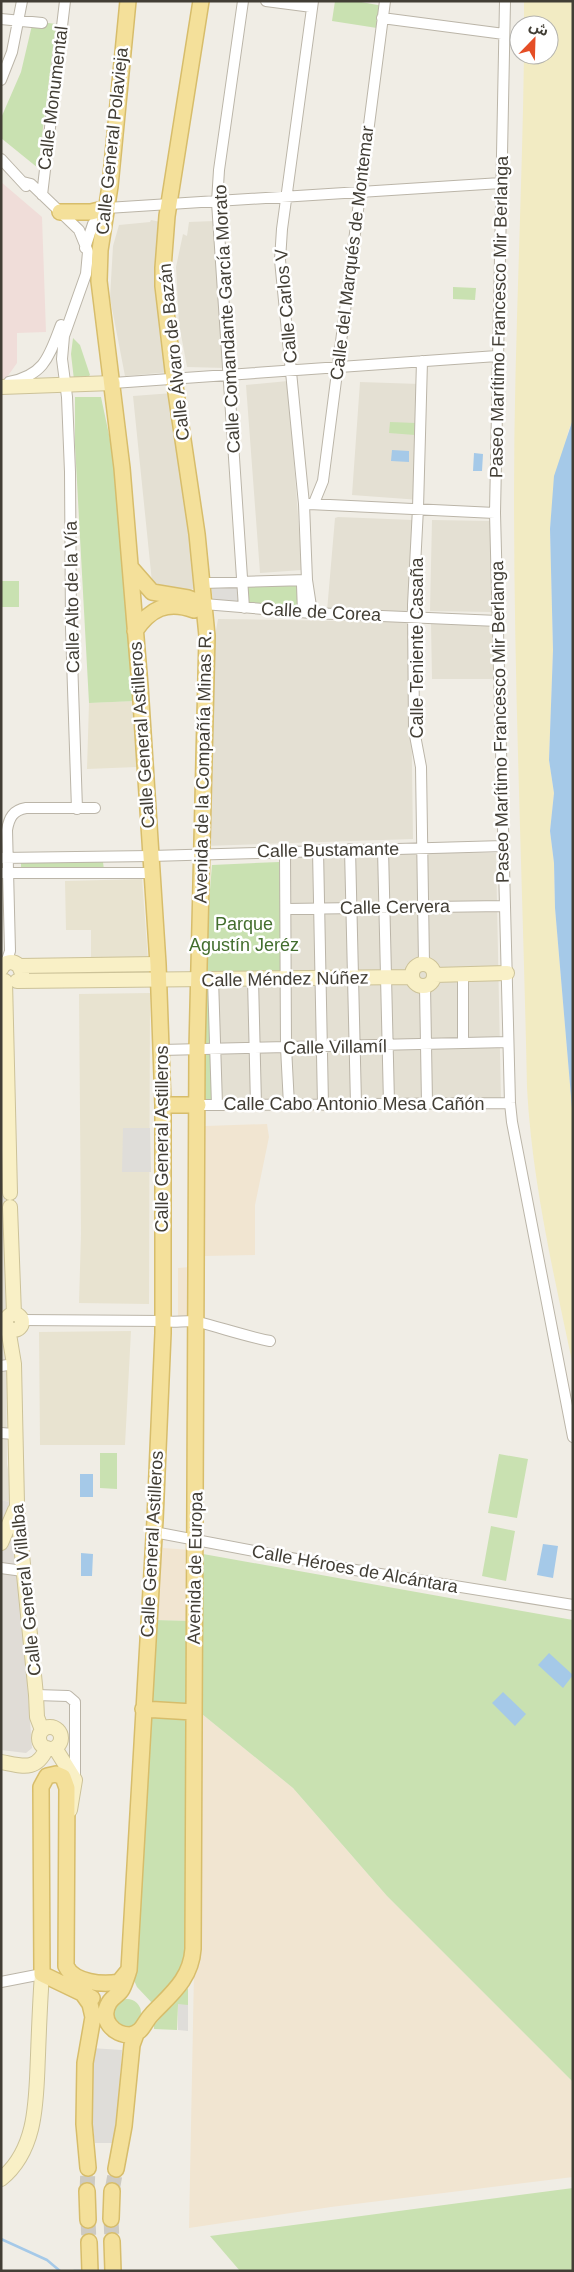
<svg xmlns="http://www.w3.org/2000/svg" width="574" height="2272" font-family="Arial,'Noto Sans Arabic',sans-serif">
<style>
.residential{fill:#e4e0d3}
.commercial{fill:#f1e5d1}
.industrial{fill:#e0dcd6}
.education{fill:#e8e3d0}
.medical{fill:#f0ddd9}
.green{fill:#c9e1b1}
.sand{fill:#f2ebc3}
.parking{fill:#dfddd9}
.water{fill:#a5c9e8}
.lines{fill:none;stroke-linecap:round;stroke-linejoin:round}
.stream{stroke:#a5c9e8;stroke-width:2.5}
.primary-tunnel{stroke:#cdcac2;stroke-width:15;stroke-dasharray:15 8;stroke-linecap:butt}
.street-casing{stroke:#bbb5a8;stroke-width:12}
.secondary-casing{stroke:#ccc298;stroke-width:16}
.primary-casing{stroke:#d7bd6b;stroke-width:18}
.street{stroke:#fff;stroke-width:10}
.secondary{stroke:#f9f0c6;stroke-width:14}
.primary{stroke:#f4e09a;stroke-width:15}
.labels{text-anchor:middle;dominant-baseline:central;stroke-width:5;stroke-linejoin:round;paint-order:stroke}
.street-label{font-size:18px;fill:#423e35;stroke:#fff}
.park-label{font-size:18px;fill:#436e2e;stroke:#fff}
</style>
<rect width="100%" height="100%" fill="#f0ede5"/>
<path class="residential" d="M 151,220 L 165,223 L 170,372 L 125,376 L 110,298 L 113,246 L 119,225 L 150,222 Z
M 214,221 L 226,368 L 187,367 L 179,324 L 176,267 L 183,234 L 187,236 L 189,222 Z
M 288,381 L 302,570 L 260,573 L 246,385 Z
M 360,382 L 420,384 L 420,500 L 352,495 Z
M 173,393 L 197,586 L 190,591 L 163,590 L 152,582 L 133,396 Z
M 338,517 L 413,520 L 409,613 L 327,611 L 335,518 Z
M 432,520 L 493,521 L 492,612 L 430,611 Z
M 218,619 L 410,622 L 413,839 L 205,846 L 215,636 Z
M 431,624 L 494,625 L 494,679 L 432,679 Z
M 1,846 L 2,850 L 6,1318 L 1,1318 Z
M 283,853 L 496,853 L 501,1101 L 219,1103 L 216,982 L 287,980 Z
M 1,1328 L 6,1328 L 7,1464 L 14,1503 L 1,1500 Z"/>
<path class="commercial" d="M 267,1124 L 269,1137 L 255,1205 L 255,1255 L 204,1256 L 205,1126 Z
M 190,1267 L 190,1319 L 178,1318 L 178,1268 Z
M 163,1548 L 191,1550 L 191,1621 L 154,1620 Z
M 202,1714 L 293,1788 L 387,1896 L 573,2082 L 573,2177 L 331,2207 L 189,2228 L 199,1716 Z"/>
<path class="industrial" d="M 1,1500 L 14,1503 L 32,1748 L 26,1753 L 1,1750 Z"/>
<path class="education" d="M 136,701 L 137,767 L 87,769 L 89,703 Z
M 142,879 L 148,960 L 91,960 L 91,930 L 66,930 L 65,881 Z
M 150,993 L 149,1304 L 79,1303 L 81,1234 L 79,994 Z
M 131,1331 L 125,1445 L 40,1445 L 39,1332 Z"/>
<path class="medical" d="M 1,182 L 42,217 L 46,332 L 17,333 L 17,363 L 5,380 L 1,380 Z"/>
<path class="green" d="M 335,1 L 356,1 L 383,6 L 377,28 L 332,21 Z
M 33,21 L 56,24 L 38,168 L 1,138 L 1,118 L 21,72 Z
M 453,287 L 476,288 L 475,300 L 453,299 Z
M 73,338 L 80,345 L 90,375 L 86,379 L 74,380 L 71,354 Z
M 75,397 L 101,397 L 115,463 L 136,701 L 89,703 L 75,445 Z
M 390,422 L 416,423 L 415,435 L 389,433 Z
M 1,581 L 19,581 L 19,607 L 1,607 Z
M 300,582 L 301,610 L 245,607 L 245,585 Z
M 21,862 L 103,862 L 104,870 L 21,870 Z
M 279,862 L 284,972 L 203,974 L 212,865 Z
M 148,969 L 149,980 L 48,975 L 48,972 Z
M 203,987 L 210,987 L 211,1045 L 203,1045 Z
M 211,1053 L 212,1101 L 203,1102 L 203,1054 Z
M 100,1453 L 117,1453 L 117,1489 L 100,1488 Z
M 499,1454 L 528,1459 L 517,1518 L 488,1513 Z
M 491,1526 L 515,1531 L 506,1581 L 482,1576 Z
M 203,1554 L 573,1620 L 573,2082 L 387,1896 L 293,1788 L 202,1714 L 201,1603 Z
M 154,1620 L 191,1621 L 187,1707 L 146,1705 Z
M 146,1715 L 187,1718 L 186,1964 L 184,1971 L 153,2004 L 137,1987 L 132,1976 Z
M 188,1988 L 188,2005 L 178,2005 L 177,2030 L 154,2029 L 154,2025 Z
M113 2013a14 14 0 1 1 28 0a14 14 0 1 1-28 0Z
M 573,2188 L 573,2271 L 240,2271 L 210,2236 Z"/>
<path class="sand" d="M 524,1 L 573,1 L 573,419 L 568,432 L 552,507 L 550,529 L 553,650 L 549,760 L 554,793 L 550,831 L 554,863 L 555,908 L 573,1120 L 573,1366 C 554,1275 532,1182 527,1088 C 523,891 514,693 514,496 C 514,349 522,202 524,55 L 549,55 L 549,25 L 524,25 Z"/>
<path class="parking" d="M 211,585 L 240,586 L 241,607 L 213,602 Z
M 123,1128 L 150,1128 L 151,1172 L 122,1172 Z
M 178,2004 L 188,2005 L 188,2031 L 178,2030 Z
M 91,2048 L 122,2050 L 116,2143 L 95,2143 L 89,2101 Z"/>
<path class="water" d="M 573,419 L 573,1120 L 555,908 L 554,863 L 550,831 L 554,793 L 549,760 L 553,650 L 550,529 L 554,476 Z
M 392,450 L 409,451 L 409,462 L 391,461 Z
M 474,453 L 483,454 L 482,471 L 473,471 Z
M 80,1474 L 93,1474 L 93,1497 L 80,1497 Z
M 543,1544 L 558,1546 L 553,1578 L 537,1575 Z
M 81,1553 L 93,1554 L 92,1576 L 81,1576 Z
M 549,1653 L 573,1675 L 563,1688 L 538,1665 Z
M 503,1692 L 526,1714 L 515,1726 L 492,1703 Z"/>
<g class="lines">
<path class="stream" d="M 1,2239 L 47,2260 L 60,2271
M 74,2271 L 85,2271"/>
<path class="primary-tunnel" d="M 87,2191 L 88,2168
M 112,2191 L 116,2169
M 111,2219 L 112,2241
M 88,2220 L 89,2242"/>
<defs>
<path id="street" d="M 243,1 L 219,170 L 217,202 L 244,608
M 266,1 L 312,7
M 505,1 L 495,513 L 510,1103 L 512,1122 L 573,1437
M 382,18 L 504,34
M 1,19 L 42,23
M 1,80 L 12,52 L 22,1
M 1,159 L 26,186
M 23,182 L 31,184 L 79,230 L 88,252 L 86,274 L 64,336 L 62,359 L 67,397 L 70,472 L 71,628 L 77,809
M 42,195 L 65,1
M 85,248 L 93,224 L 107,208 L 501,183
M 422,361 L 418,508 L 413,605 L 414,730 L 421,767 L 424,964
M 9,382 C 45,375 49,356 61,325
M 113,383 L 497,356
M 314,503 L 323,481 L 385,1
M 309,504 L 495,513
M 202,583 L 307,580
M 302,585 L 303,612
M 204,604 L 312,613 L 498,621
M 312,613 L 307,580 L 304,504 L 280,260 L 282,229 L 313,1
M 350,849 L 356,1104
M 383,849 L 389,1103
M 318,850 L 323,1105
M 285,851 L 286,1047 L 289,1105
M 1,858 L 151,856 L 504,846
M 2,873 L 152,873
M 286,909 L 504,906
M 6,963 L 10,951 L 7,830 C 9,818 13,810 26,808 L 95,808
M 463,975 L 463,1043
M 213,979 L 217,1105
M 253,979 L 256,1105
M 425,986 L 427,1103
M 161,1050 L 508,1042
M 198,1105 L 510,1103
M 22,1320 L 163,1321 C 174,1323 187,1320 198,1322 C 222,1328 245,1336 270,1341
M 1,1322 L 6,1321
M 1,1366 L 14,1364
M 1,1433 L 14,1434
M 154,1532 L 349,1569 L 573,1605
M 1,1568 L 23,1571
M 36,1695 L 68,1696 L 75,1702 L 75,1779
M 1,1982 L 42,1974"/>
<path id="secondary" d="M 1,387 L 113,383
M412 975a11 11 0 1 1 22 0a11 11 0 1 1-22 0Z
M 19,966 L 158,964
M 1,969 C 5,961 13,960 19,966 L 22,973
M 434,975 L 507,973
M 5,981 L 10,1193
M 17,981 L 411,977
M 10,1207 L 14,1314
M6 1322a8 8 0 1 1 16 0a8 8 0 1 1-16 0Z
M 8,1328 L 14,1364 L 17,1504 L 36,1695 L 37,1717 L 42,1730
M 1,1543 L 15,1510
M39 1738a11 11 0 1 1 22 0a11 11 0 1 1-22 0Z
M 55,1748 L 75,1780 L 70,1810
M 1,1762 C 23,1766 36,1772 47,1748
M 1,2179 C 38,2149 36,2098 38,2055 C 39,2028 40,2001 42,1974"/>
<path id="primary" d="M 128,1 L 110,186 L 100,250 L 99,281 L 122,468 L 140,686 L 158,964 L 163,1105 L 163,1333 L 155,1520 L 129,1970 C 127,1976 125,1983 122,1989 C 119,1995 112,1997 109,2003 C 99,2020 114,2035 130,2035 C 144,2032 143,2023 152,2014 C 171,1994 191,1979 193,1949 L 197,1049 L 207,636 L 197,534 L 174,379 L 163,286 L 163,268 L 167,216 L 201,1
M 60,212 L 91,212 L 107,208
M 131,568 L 152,592 L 188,598 L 204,604
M 135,631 C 150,609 167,600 194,610
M 163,1105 L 198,1105
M 143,1709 L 193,1712
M 42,1974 L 41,1787 L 47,1776 L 56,1774 L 63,1777 L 67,1788 L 66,1966 C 74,1983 103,1985 119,1982 L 128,1971
M 42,1974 L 92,1998
M 83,1994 L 90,2004 L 93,2017 L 85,2063 L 84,2124 L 88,2168
M 116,2169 L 124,2126 L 132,2045 L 136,2034
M 87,2191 L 88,2220
M 111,2219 L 112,2191
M 112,2241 L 113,2271
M 89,2242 L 90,2271"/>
</defs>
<use href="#street" class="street-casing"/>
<use href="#secondary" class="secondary-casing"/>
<use href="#primary" class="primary-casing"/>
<use href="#street" class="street"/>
<use href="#secondary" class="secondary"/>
<use href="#primary" class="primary"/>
</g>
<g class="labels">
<g class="street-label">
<text transform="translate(53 98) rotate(-83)">Calle Monumental</text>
<text transform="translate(112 141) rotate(-84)">Calle General Polavieja</text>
<text transform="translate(352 253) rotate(-83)">Calle del Marqués de Montemar</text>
<text transform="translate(286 306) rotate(-95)">Calle Carlos V</text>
<text transform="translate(499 317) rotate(-89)">Paseo Marítimo Francesco Mir Berlanga</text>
<text transform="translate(227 319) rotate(-93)">Calle Comandante García Morato</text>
<text transform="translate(174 352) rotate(-96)">Calle Álvaro de Bazán</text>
<text transform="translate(72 597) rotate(-91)">Calle Alto de la Vía</text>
<text transform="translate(321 612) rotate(3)">Calle de Corea</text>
<text transform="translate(417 648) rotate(-90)">Calle Teniente Casaña</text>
<text transform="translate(500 722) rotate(-91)">Paseo Marítimo Francesco Mir Berlanga</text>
<text transform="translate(142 735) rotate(-94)">Calle General Astilleros</text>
<text transform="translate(203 767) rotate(-89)">Avenida de la Compañía Minas R.</text>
<text transform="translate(328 850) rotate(-1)">Calle Bustamante</text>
<text transform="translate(395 907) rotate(-1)">Calle Cervera</text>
<text transform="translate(285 979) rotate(-1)">Calle Méndez Núñez</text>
<text transform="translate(335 1047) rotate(-1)">Calle Villamíl</text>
<text x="354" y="1104">Calle Cabo Antonio Mesa Cañón</text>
<text transform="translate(162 1139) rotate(-90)">Calle General Astilleros</text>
<text transform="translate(152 1544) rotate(-87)">Calle General Astilleros</text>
<text transform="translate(195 1568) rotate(-89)">Avenida de Europa</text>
<text transform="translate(355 1569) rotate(10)">Calle Héroes de Alcántara</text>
<text transform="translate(26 1590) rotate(-96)">Calle General Villalba</text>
</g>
<g class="park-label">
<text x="244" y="924">Parque<tspan x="244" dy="21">Agustín Jeréz</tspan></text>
</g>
</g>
<rect width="574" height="2272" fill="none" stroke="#423e35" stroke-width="5"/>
<g transform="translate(534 40) rotate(23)"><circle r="24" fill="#ffffff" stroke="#b3b2ae"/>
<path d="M0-4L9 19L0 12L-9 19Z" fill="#e54e26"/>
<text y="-8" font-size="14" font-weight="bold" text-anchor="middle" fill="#423e35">ش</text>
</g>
</svg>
